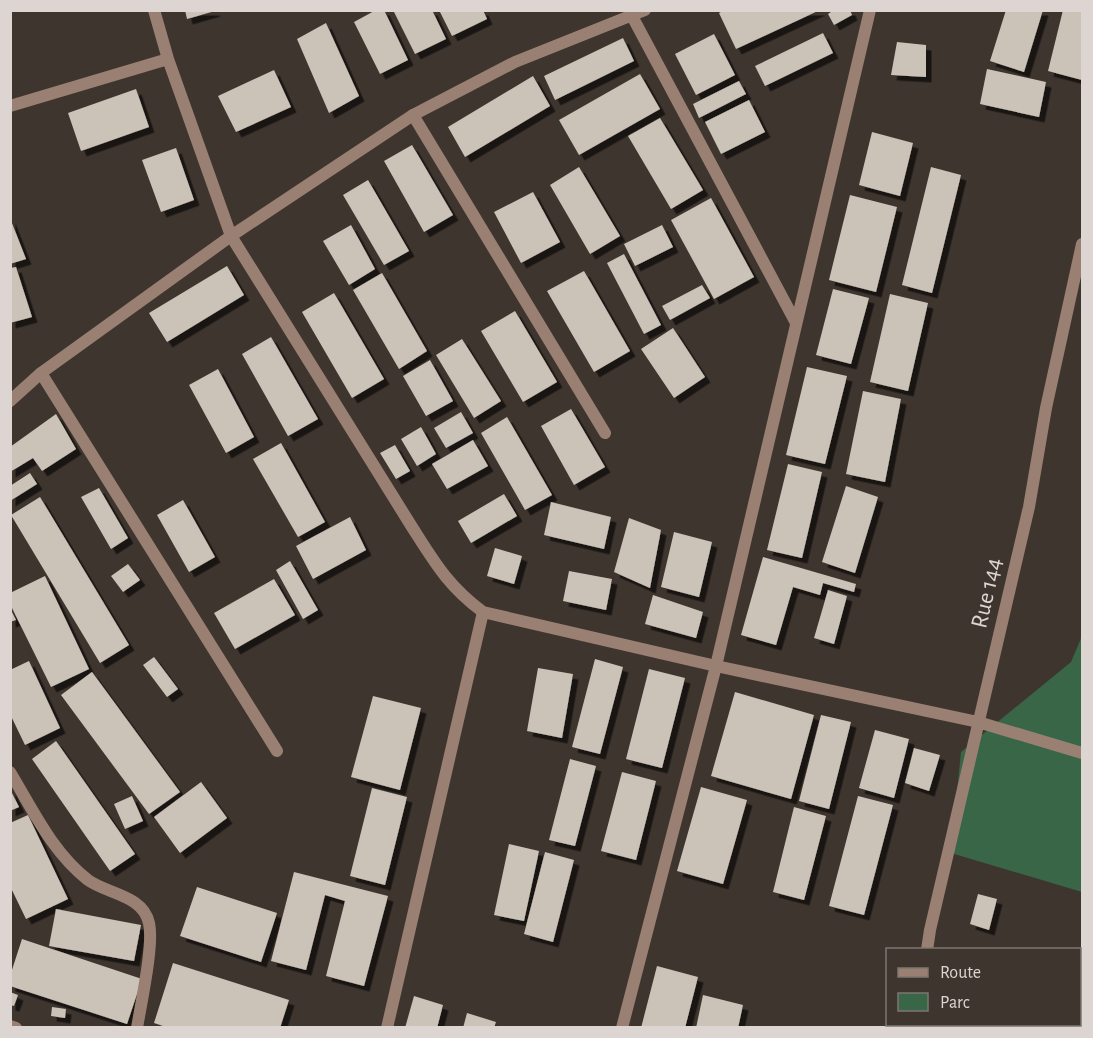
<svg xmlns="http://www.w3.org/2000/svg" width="1093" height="1038" font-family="'Alegreya Sans',sans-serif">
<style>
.green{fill:#3a6648}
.building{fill:#cbc3b8;filter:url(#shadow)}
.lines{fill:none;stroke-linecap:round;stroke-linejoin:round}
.minor{stroke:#9a8073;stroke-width:12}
.tertiary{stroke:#9a8073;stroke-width:12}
.labels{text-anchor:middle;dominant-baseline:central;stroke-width:6;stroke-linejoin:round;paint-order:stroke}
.street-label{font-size:24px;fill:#dcd5d2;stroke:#3f352f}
</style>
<defs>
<filter id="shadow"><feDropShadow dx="5.5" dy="5.5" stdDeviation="0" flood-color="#0009"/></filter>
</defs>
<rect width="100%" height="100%" fill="#3f352f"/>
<path class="green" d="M 1082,636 L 1082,892 L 951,853 L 961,752 L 1071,662 Z"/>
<path class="building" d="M 185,10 L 214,10 L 215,11 L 187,19 Z
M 376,10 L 384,10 L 408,60 L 380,74 L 354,22 Z
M 393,10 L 432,10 L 446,39 L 415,54 Z
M 439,10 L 483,10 L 487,19 L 452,36 Z
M 724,10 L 820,10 L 736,49 L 719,13 Z
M 834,10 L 850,10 L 852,15 L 834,25 L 828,14 Z
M 1006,10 L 1043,10 L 1024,72 L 990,61 Z
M 1063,10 L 1082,10 L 1082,80 L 1048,71 Z
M 326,23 L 359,96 L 329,113 L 297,39 Z
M 823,33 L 833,53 L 765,86 L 755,66 Z
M 714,34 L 735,75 L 696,95 L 675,54 Z
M 623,38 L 634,61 L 555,100 L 544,76 Z
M 897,42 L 926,45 L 926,77 L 891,75 Z
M 987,69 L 1046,82 L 1039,117 L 980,104 Z
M 274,70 L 291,107 L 236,132 L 218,96 Z
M 640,74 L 660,109 L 579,155 L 559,120 Z
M 533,76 L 550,106 L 465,157 L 448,127 Z
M 739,81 L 746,94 L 699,118 L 693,104 Z
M 136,89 L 149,127 L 81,151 L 68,113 Z
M 749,100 L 765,132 L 721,154 L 705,122 Z
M 660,118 L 703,190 L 671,209 L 628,136 Z
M 872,132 L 913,143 L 900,196 L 859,185 Z
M 412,145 L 453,215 L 424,232 L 384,161 Z
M 176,148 L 194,200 L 161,212 L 142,160 Z
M 579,167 L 620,236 L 590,254 L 550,185 Z
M 931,167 L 961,175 L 932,293 L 902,285 Z
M 368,180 L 409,251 L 384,265 L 343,195 Z
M 533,192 L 560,242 L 521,263 L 494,212 Z
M 850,195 L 897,207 L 876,292 L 829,280 Z
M 711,198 L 754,277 L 714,299 L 671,220 Z
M 10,218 L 26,259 L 10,264 Z
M 351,225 L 375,269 L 349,285 L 323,241 Z
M 662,225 L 673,247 L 635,266 L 624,244 Z
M 624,254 L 661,325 L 644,334 L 607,263 Z
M 227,266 L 244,295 L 167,342 L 149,313 Z
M 16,267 L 32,317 L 10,323 L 10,268 Z
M 584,271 L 630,351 L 594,372 L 547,291 Z
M 382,273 L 427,351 L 399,369 L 353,290 Z
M 702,285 L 710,298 L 670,320 L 662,306 Z
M 833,289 L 869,298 L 851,364 L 816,355 Z
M 334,293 L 384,379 L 352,398 L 302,312 Z
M 890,294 L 928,303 L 908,391 L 870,382 Z
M 515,311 L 557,382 L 523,402 L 481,331 Z
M 673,328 L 705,377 L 674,398 L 641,349 Z
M 271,337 L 318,419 L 288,436 L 242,354 Z
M 462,339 L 501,401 L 474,418 L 436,355 Z
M 430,360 L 453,401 L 426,416 L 403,376 Z
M 807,367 L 847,376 L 825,464 L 786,455 Z
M 218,369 L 254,437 L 226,453 L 189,385 Z
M 863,391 L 901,399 L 885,482 L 846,474 Z
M 571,409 L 605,467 L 574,485 L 541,426 Z
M 461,412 L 473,433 L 446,448 L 434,428 Z
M 56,414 L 76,449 L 42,471 L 33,458 L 10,472 L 10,447 Z
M 507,417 L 552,495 L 525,510 L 481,433 Z
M 421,427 L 436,454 L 417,466 L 401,439 Z
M 473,440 L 488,466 L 447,489 L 432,464 Z
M 281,443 L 325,522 L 298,537 L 253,459 Z
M 395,445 L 410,471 L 396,479 L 380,453 Z
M 788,464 L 822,472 L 802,558 L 767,550 Z
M 30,473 L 37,484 L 10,501 L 10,486 Z
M 846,486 L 878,497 L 855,573 L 822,562 Z
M 99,488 L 128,538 L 111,549 L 81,497 Z
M 504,494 L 517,516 L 471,543 L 458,521 Z
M 40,497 L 129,645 L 100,663 L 11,515 Z
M 183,500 L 215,557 L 189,572 L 157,515 Z
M 551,502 L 611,517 L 604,549 L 544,535 Z
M 350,517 L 366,550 L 313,579 L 296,546 Z
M 629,518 L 661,530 L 650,588 L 614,572 Z
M 674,532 L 712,542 L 699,597 L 661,587 Z
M 495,548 L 522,556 L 514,584 L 487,576 Z
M 763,557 L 856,584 L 854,592 L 823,583 L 820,595 L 793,587 L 776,645 L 741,635 Z
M 290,561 L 318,610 L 303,619 L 276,570 Z
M 128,564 L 140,580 L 123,592 L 111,576 Z
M 569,571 L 612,579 L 606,610 L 563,601 Z
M 45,576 L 89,669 L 51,687 L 10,604 L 10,593 Z
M 274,579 L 295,615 L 235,649 L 214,613 Z
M 828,590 L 847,596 L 834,644 L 814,638 Z
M 653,595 L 703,612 L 696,638 L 645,624 Z
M 10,608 L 16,620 L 10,622 Z
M 154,657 L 178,689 L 167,697 L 143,665 Z
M 595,659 L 623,667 L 600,754 L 572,747 Z
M 29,661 L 60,728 L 25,745 L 10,714 L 10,670 Z
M 538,668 L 573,674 L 562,738 L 527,731 Z
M 649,669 L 685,678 L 662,768 L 626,759 Z
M 92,672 L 180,792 L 149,814 L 61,695 Z
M 735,692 L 814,715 L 791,799 L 711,776 Z
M 373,696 L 421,708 L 400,790 L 351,777 Z
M 821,715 L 851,722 L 829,809 L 799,801 Z
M 875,730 L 909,739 L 894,798 L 859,788 Z
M 56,741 L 135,854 L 110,871 L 32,759 Z
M 914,748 L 940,755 L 929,791 L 905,783 Z
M 570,759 L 596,766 L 575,846 L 549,840 Z
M 622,772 L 656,781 L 636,860 L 601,851 Z
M 201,782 L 227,818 L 180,853 L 154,817 Z
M 701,787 L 747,800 L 723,884 L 677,871 Z
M 372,788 L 407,797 L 385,885 L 350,876 Z
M 10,789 L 19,807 L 10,811 Z
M 132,796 L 143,821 L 125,829 L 114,804 Z
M 858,796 L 893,805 L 864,915 L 829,906 Z
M 794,807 L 826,816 L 804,900 L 773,892 Z
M 28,815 L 68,899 L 26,919 L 10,886 L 10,823 Z
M 509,844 L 539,851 L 524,921 L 494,915 Z
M 545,852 L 574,860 L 553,942 L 524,934 Z
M 294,872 L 388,896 L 364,986 L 326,976 L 345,901 L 325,895 L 306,970 L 271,961 Z
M 197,887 L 277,913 L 261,962 L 180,936 Z
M 978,894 L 997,899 L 989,930 L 970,924 Z
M 56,909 L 141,925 L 134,961 L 49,946 Z
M 22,939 L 142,979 L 127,1024 L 10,986 L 10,976 Z
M 1080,953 L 1082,954 L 1082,975 L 1080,974 Z
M 173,963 L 289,1000 L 280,1028 L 169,1028 L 154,1023 Z
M 657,966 L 698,977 L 685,1028 L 641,1028 Z
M 10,992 L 18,995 L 14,1006 L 10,1005 Z
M 703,995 L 743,1005 L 738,1028 L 696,1028 Z
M 414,996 L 443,1005 L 437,1028 L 405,1028 Z
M 52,1007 L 66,1009 L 65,1018 L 51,1016 Z
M 467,1013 L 496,1022 L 494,1028 L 463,1028 Z
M 962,1024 L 1011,1024 L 1010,1028 L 961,1028 Z"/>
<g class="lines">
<path class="minor" d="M 154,10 L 168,59 L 231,236 L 412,527 C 435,563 448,586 483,612 L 716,666 L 978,722 L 1082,753
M 632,16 L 796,323
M 10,106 L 168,59
M 413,115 L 605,433
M 41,373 L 277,751
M 10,772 C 33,810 52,852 88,880 C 107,894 143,895 149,923 C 154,945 141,1003 137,1028
M 927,950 L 930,930 L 1029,507 L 1046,408 L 1082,244
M 1080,1013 L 1082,1014
M 10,1026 L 16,1028
M 387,1028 L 483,612
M 622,1028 L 716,666 L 870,10
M 910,1028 L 911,1024"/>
<path class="tertiary" d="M 10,401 L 41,373 L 231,236 L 413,115 L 515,62 L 645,10"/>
</g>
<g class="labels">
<g class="street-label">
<text transform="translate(987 593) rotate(-77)">Rue 144</text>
</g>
</g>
<rect width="1093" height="1038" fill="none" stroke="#dcd5d2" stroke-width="24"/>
<rect x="886" y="948" width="195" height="78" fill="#3f352f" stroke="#7e7570" stroke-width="1.5"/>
<rect x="898" y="968" width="30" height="9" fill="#9a8073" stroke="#7e7570" stroke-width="1.5"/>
<text x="940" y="978" font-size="18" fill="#dcd5d2">Route</text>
<rect x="898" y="993" width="30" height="18" fill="#3a6648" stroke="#7e7570" stroke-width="1.5"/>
<text x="940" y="1008" font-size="18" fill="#dcd5d2">Parc</text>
</svg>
